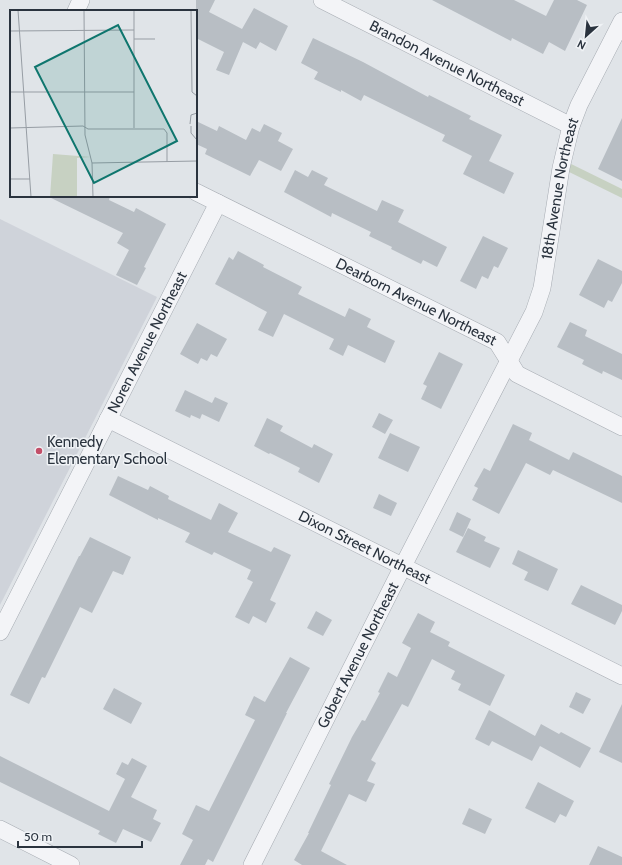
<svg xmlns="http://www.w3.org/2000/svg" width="622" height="865" font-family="Cabin,sans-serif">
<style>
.built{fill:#cfd3da}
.green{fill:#c7d1c2}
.building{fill:#b8bec4}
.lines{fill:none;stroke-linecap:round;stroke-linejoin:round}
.street-casing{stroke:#a6abb2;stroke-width:18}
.street{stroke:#f3f4f7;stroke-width:17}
.poi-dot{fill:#c34f69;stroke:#f0f3f6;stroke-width:1.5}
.labels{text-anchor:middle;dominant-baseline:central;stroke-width:3;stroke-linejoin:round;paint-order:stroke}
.street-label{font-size:15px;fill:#2a333e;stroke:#f0f3f6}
.poi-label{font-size:15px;fill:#2a333e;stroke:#f0f3f6;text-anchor:start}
.inset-road{fill:none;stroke:#979da4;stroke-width:1}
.view{fill:#0f766e;fill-opacity:0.15;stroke:#0f766e;stroke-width:2}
.inset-edge{fill:none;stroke:#2a333e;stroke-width:2}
</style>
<rect width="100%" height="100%" fill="#e0e4e8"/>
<path class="built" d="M 0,219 L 157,297 L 0,605 Z"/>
<path class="green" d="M 563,160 L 622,189 L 622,198 L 561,168 Z"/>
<path class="building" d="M 196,0 L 215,0 L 209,12 L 242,29 L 254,8 L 288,26 L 276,51 L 260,42 L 256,49 L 243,42 L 229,75 L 216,70 L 224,52 L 196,38 Z
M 432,0 L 514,0 L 546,16 L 554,0 L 577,0 L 587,5 L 565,51 L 549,42 L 543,54 L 512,38 L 511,41 Z
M 313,38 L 363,62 L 428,97 L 429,95 L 471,116 L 469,119 L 502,135 L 489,161 L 514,173 L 504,194 L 463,174 L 472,156 L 442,141 L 445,135 L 364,95 L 361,101 L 341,90 L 341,92 L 314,79 L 318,72 L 301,63 Z
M 622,118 L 622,181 L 598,169 Z
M 196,121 L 217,131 L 219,126 L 246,140 L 252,128 L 260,132 L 264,124 L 282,133 L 278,141 L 293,149 L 281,171 L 259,160 L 250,176 L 205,154 L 207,149 L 196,144 Z
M 295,170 L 308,177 L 312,170 L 328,178 L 324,185 L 377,211 L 382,200 L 404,210 L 398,222 L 447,247 L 437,267 L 423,260 L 421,264 L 391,249 L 392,247 L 369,236 L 371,232 L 332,213 L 331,217 L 284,192 Z
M 47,196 L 110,196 L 109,200 L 134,212 L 136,208 L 166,224 L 144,267 L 146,268 L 137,285 L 116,275 L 129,250 L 117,243 L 123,233 Z
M 483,236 L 508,248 L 498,268 L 494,266 L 488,279 L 482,276 L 476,289 L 460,281 Z
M 238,251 L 264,265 L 263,267 L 302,287 L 298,294 L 345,317 L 349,308 L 371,319 L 367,327 L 395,341 L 385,363 L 348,345 L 343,356 L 329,349 L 334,339 L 284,314 L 273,337 L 258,330 L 267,312 L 215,284 L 229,257 L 233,260 Z
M 598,259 L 622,271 L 622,283 L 612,302 L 608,300 L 604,308 L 579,295 Z
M 570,322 L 587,330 L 585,336 L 622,354 L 622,380 L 603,371 L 602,374 L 582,364 L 584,360 L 557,347 Z
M 197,323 L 227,339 L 217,357 L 211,354 L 207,361 L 201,358 L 198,364 L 180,354 Z
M 439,352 L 463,364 L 441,409 L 421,399 L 427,386 L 423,384 Z
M 185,390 L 212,403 L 215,397 L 228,403 L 219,422 L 202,414 L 200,419 L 191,415 L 190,418 L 175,411 Z
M 379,413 L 393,420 L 385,434 L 372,427 Z
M 267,418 L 283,426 L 280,431 L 312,448 L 314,444 L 333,454 L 319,483 L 298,472 L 300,468 L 270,453 L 269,454 L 254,446 Z
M 513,424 L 532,433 L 529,440 L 569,460 L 573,452 L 622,476 L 622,503 L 553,470 L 550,475 L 526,463 L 499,514 L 472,500 L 478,488 L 474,486 L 484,468 L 490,471 Z
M 390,433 L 420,447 L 408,472 L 378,458 Z
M 118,476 L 148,490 L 150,486 L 169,496 L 168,499 L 211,520 L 219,503 L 238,513 L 228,532 L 271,552 L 274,547 L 291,555 L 270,600 L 276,603 L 266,623 L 253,616 L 249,624 L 235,617 L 253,582 L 247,579 L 251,570 L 214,552 L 212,555 L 185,542 L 190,533 L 158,518 L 158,520 L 109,495 Z
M 379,494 L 397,503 L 391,516 L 373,508 Z
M 457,512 L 471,519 L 463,537 L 449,530 Z
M 468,528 L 486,537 L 484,541 L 500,548 L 490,568 L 456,552 Z
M 90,537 L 131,557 L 123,575 L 113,571 L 92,613 L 80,607 L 45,678 L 42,677 L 29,704 L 10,695 L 79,556 L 80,556 Z
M 518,550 L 558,569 L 548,591 L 524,580 L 528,572 L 512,564 Z
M 581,585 L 622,605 L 622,611 L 615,625 L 571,604 Z
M 316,611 L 332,620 L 323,636 L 307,628 Z
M 418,613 L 435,622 L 430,632 L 450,642 L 448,646 L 505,675 L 490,706 L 458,690 L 461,684 L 451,679 L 455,671 L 432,659 L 408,707 L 402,704 L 371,760 L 376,763 L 367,781 L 375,784 L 366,802 L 349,794 L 321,851 L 347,865 L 302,865 L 294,860 L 309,833 L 308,833 L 331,785 L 329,784 L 352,737 L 362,720 L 365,721 L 380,693 L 378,692 L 388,672 L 397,677 L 411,648 L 402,643 Z
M 290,657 L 310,668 L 286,713 L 287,713 L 213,862 L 208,859 L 205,865 L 180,865 L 193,840 L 182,834 L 196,805 L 209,811 L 255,720 L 245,715 L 254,696 L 265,702 Z
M 114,688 L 142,703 L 131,724 L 103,709 Z
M 576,692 L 591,699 L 583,714 L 569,707 Z
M 622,704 L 622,763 L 599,752 Z
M 489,710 L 535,736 L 541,724 L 559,734 L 561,732 L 591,748 L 580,768 L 540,746 L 532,761 L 492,741 L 489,746 L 475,739 Z
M 0,756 L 109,811 L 125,779 L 116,774 L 122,762 L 128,765 L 132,758 L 147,766 L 131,797 L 157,810 L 153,819 L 161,823 L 151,842 L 123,829 L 116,843 L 98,834 L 100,831 L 0,782 Z
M 538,782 L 574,801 L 566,817 L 560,814 L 555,823 L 525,808 Z
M 469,808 L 492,819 L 485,834 L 462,824 Z
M 598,846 L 622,857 L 622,865 L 589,865 Z"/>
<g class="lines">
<defs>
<g id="street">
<path id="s1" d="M 322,0 L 571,126"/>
<path d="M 76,11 L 81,0"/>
<path id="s2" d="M 196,192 L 497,342 L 517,374 L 622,427"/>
<path id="s3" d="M 108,419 L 622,676"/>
<path id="s4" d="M 0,632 L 218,203"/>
<path d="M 0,829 L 71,865"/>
<path id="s5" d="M 252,865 L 403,566 L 534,312 L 542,288 L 561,168 L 571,126 L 579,105 L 622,21"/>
</g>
</defs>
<use href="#street" class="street-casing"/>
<use href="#street" class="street"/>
</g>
<circle class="poi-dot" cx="39" cy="451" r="4"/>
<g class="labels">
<g class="street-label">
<text stroke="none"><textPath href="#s1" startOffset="140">Brandon Avenue Northeast</textPath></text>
<text stroke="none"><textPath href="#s5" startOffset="747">18th Avenue Northeast</textPath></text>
<text stroke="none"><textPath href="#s2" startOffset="246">Dearborn Avenue Northeast</textPath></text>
<text stroke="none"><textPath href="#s4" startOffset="325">Noren Avenue Northeast</textPath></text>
<text stroke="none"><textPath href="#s3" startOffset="287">Dixon Street Northeast</textPath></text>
<text stroke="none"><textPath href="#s5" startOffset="235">Gobert Avenue Northeast</textPath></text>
</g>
<g class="poi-label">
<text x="47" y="442">Kennedy<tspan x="47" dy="17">Elementary School</tspan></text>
</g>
</g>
<g transform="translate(10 10)">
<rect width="187" height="187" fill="#e0e4e8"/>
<path d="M 43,144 L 81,147 L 67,148 L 67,187 L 40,187 Z" fill="#c7d1c2"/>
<path class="inset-road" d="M 8,0 L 21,187M 74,0 L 75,125 L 82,153 L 83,187M 124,0 L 124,118M 181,0 L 182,82 L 187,86M 0,5 L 0,63M 1,21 L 124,20M 124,29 L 145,29M 0,82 L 124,82M 180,114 L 181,105 L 187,103M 181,116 L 181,123 L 187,130M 0,118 L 73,116 L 78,119 L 154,119 L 157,123 L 157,152M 82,153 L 187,151M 0,169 L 20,169"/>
<path class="view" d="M 108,15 L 167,131 L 84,173 L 25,57 Z"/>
<rect width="187" height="187" class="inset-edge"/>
</g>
<g transform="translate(586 36) rotate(207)" stroke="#f0f3f6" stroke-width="3" paint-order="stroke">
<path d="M0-3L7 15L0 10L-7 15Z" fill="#2a333e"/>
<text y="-6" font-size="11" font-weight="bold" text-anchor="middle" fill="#2a333e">N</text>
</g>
<path d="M18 841v6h124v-6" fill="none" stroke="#2a333e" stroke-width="2"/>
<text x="24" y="841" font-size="12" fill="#2a333e" stroke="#f0f3f6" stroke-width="3" paint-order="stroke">50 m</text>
</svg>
